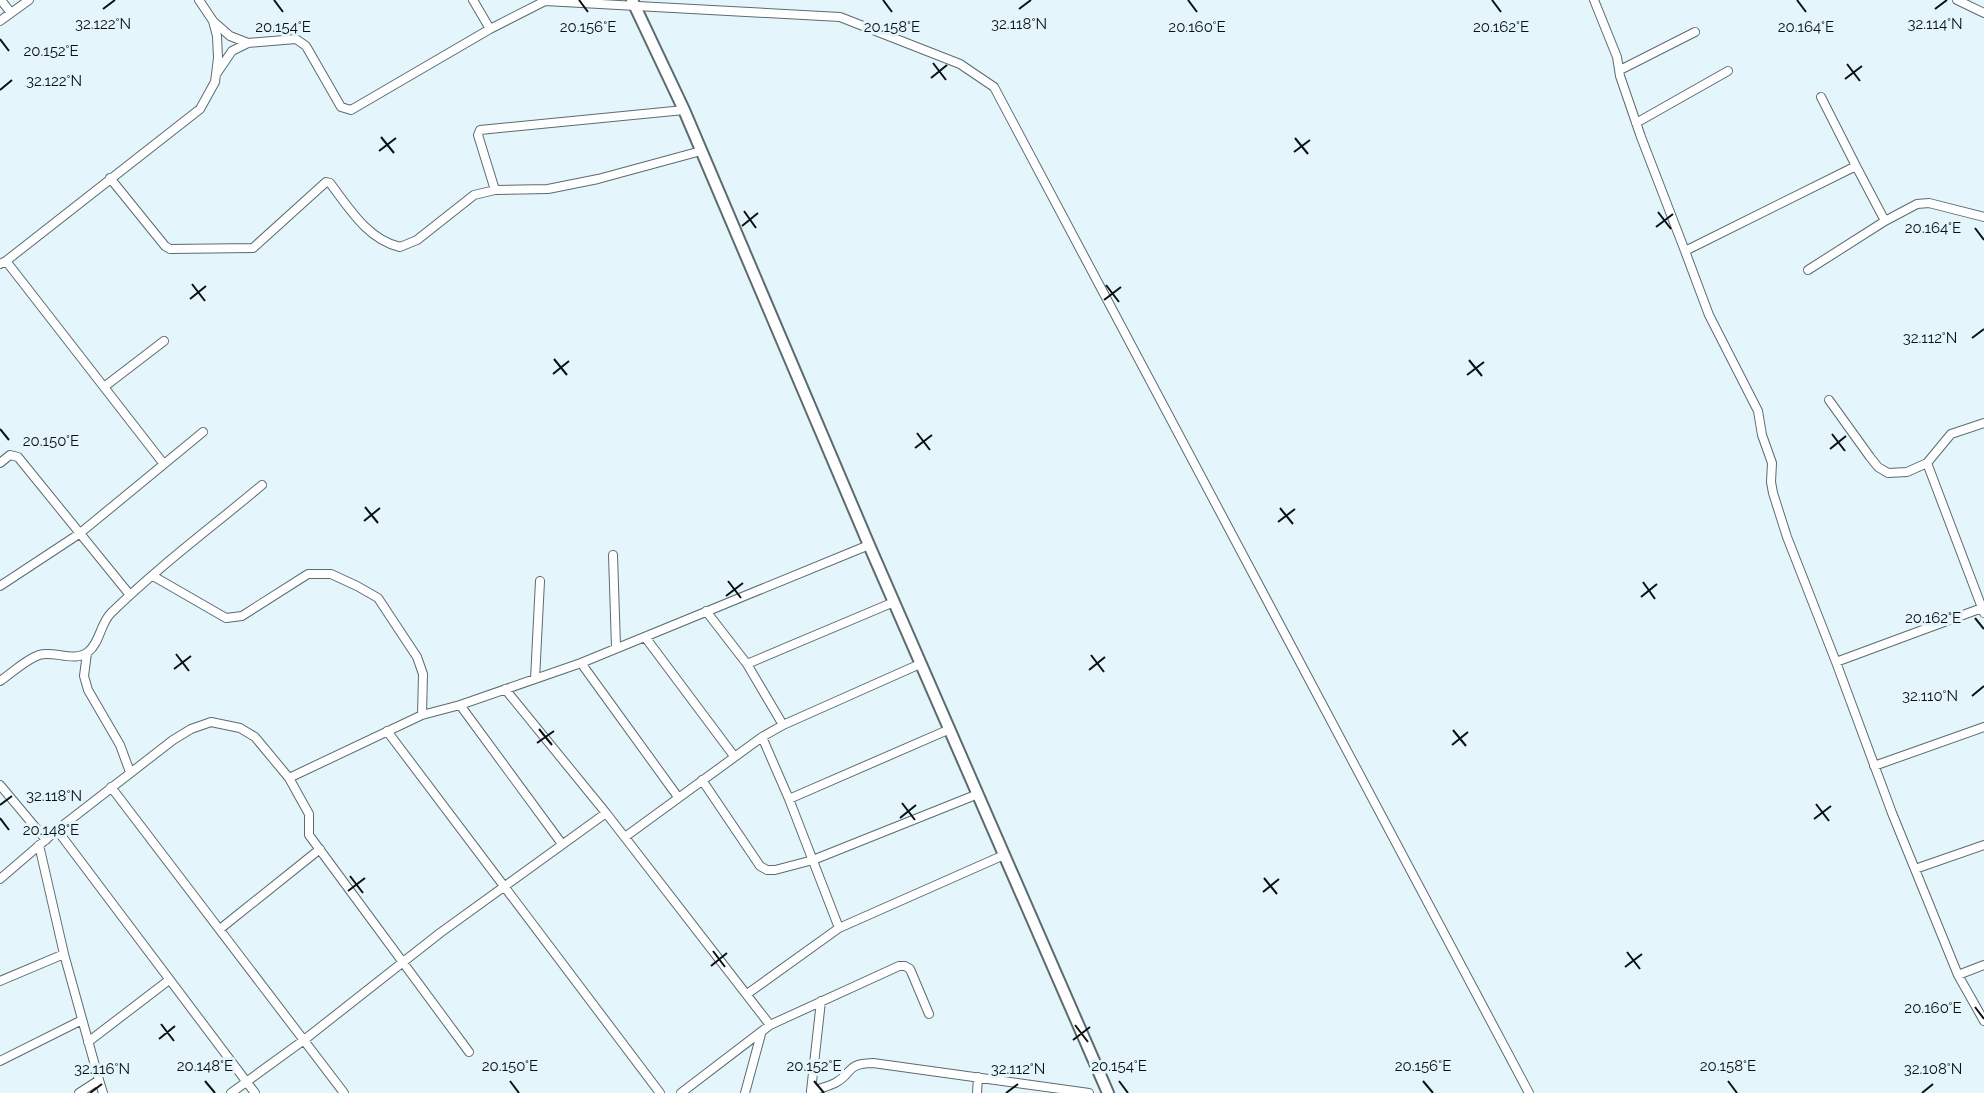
<svg xmlns="http://www.w3.org/2000/svg" width="1984" height="1093" font-family="Raleway,sans-serif">
<style>
.lines{fill:none;stroke-linecap:round;stroke-linejoin:round}
.street-casing{stroke:#5c6b6f;stroke-width:10}
.secondary-casing{stroke:#5c6b6f;stroke-width:14}
.street{stroke:#fff;stroke-width:8}
.secondary{stroke:#fff;stroke-width:10}
.ticks{fill:none;stroke:#0b1112;stroke-width:2}
.ticks-label{font-size:15px;text-anchor:middle;fill:#0b1112;stroke:#e4f6fb;stroke-width:6;stroke-linejoin:round;paint-order:stroke}
</style>
<rect width="100%" height="100%" fill="#e4f6fb"/>
<g class="lines">
<defs>
<path id="street" d="M 1,0 L 11,13
M 473,0 L 490,29
M 1594,0 L 1617,57 L 1620,76 L 1641,137 L 1685,251 L 1856,166 L 1821,97
M 1957,0 L 1984,13
M 0,21 L 29,0
M 214,22 L 230,36 L 248,43
M 1620,70 L 1695,32
M 217,73 L 232,51 L 248,43 L 296,39 L 306,46 L 341,107 L 351,110 L 490,29 L 545,1 L 840,17 L 960,64 L 994,87 L 1529,1093
M 1636,123 L 1728,71
M 1856,166 L 1885,221 L 1917,204 L 1929,203 L 1984,217
M 110,178 L 165,246 L 170,249 L 253,248 L 326,182 L 330,183 C 349,208 368,240 400,247 L 417,240 L 474,195 L 495,190 L 548,189 L 598,179 L 701,151
M 495,190 L 478,135 L 480,130 L 684,110
M 1685,251 L 1709,315 L 1758,411 L 1762,435 L 1772,463 L 1771,482 L 1773,493 L 1787,537 L 1836,662 L 1892,813 L 1958,975 L 1984,1021
M 6,261 L 163,463
M 0,264 L 6,261 L 200,109 L 215,82 L 218,58 L 217,36 L 213,21 L 199,0
M 1808,270 L 1885,221
M 104,387 L 164,341
M 1829,400 L 1870,457 L 1878,467 L 1888,473 L 1907,472 L 1927,463 L 1951,434 L 1984,423
M 0,463 L 10,455 L 18,457 L 130,595
M 1927,463 L 1984,613
M 613,555 L 616,647
M 153,576 L 226,618 L 242,616 L 308,574 L 331,574 L 357,586 L 378,598 L 417,657 L 423,674 L 422,715
M 0,586 L 79,534 L 203,432
M 706,611 L 747,664 L 783,725
M 645,637 L 734,756
M 87,653 L 84,676 L 88,690 L 120,745 L 130,772
M 1836,662 L 1982,608
M 581,663 L 678,797
M 747,664 L 894,602
M 535,679 L 540,581
M 0,681 C 12,673 25,660 39,655 C 54,650 74,663 88,652 C 100,643 100,624 111,613 C 158,567 212,527 262,485
M 505,689 L 606,813 L 770,1025
M 460,705 L 562,844
M 387,731 L 660,1093
M 762,737 L 789,799 L 839,928
M 1874,766 L 1984,727
M 289,778 L 309,814 L 309,835 L 469,1052
M 702,780 L 760,866 L 767,870 L 775,870 L 813,860 L 978,794
M 0,785 L 46,840
M 111,787 L 344,1093
M 789,799 L 950,729
M 57,830 L 255,1093
M 625,837 L 762,737 L 783,725 L 920,664
M 39,845 L 64,954 L 99,1080
M 1915,869 L 1984,845
M 0,879 L 57,830 L 173,740 L 191,729 L 211,722 L 240,728 L 255,737 L 289,778 L 422,715 L 460,705 L 581,663 L 869,545
M 220,929 L 320,849
M 1958,975 L 1984,965
M 0,981 L 64,954
M 747,994 L 839,928 L 1004,855
M 821,1001 L 811,1091 C 819,1089 827,1087 835,1083 C 854,1073 844,1064 873,1063 L 1089,1093
M 88,1042 L 169,980
M 0,1061 L 82,1020
M 79,1093 L 99,1080 L 103,1093
M 231,1093 L 304,1040 L 440,933 L 606,813
M 681,1093 L 770,1025 L 899,966 L 905,966 L 910,969 L 929,1014
M 745,1093 L 761,1034
M 977,1093 L 978,1077"/>
<path id="secondary" d="M 632,0 L 684,110 L 869,545 L 1108,1093"/>
</defs>
<use href="#street" class="street-casing"/>
<use href="#secondary" class="secondary-casing"/>
<use href="#street" class="street"/>
<use href="#secondary" class="secondary"/>
</g>
<path class="ticks" d="M 274,0 L 283,12M 579,0 L 588,12M 883,0 L 892,12M 1188,0 L 1197,12M 1492,0 L 1501,12M 1797,0 L 1806,12M 103,9 L 115,0M 1019,9 L 1031,0M 1935,9 L 1947,0M 0,39 L 9,51M 933,63 L 946,80M 1847,64 L 1860,81M 931,78 L 947,65M 1845,79 L 1862,66M 0,90 L 12,80M 381,137 L 394,153M 1295,138 L 1308,154M 379,151 L 396,138M 1294,152 L 1310,140M 744,211 L 756,228M 1658,212 L 1671,229M 742,226 L 758,213M 1656,227 L 1673,214M 1975,228 L 1984,240M 192,284 L 205,301M 1106,285 L 1119,302M 190,299 L 206,286M 1104,300 L 1121,287M 1972,338 L 1984,329M 554,359 L 567,375M 1469,360 L 1482,376M 553,374 L 569,361M 1467,375 L 1484,362M 0,429 L 9,440M 917,433 L 930,450M 1832,434 L 1845,451M 915,448 L 932,435M 1830,449 L 1846,436M 365,507 L 378,523M 1280,508 L 1293,524M 364,521 L 380,508M 1278,522 L 1295,509M 728,581 L 741,598M 1643,582 L 1655,599M 726,596 L 743,583M 1641,597 L 1657,584M 1975,618 L 1984,629M 176,654 L 189,671M 1091,655 L 1104,672M 174,669 L 191,656M 1089,670 L 1105,657M 1972,696 L 1984,686M 539,729 L 552,745M 1453,730 L 1466,746M 537,743 L 554,731M 1452,745 L 1468,732M 902,803 L 915,820M 1816,804 L 1829,821M 0,805 L 12,796M 0,818 L 9,830M 900,818 L 916,805M 1814,819 L 1831,806M 350,876 L 363,893M 1264,878 L 1277,894M 348,891 L 365,878M 1263,892 L 1279,879M 713,951 L 725,967M 1627,952 L 1640,969M 711,966 L 727,953M 1625,967 L 1642,954M 1975,1007 L 1984,1019M 161,1024 L 174,1041M 1075,1025 L 1088,1042M 159,1039 L 175,1026M 1073,1040 L 1090,1027M 205,1081 L 215,1093M 510,1081 L 519,1093M 814,1081 L 824,1093M 1119,1081 L 1128,1093M 1423,1081 L 1433,1093M 1728,1081 L 1737,1093M 90,1093 L 102,1084M 1006,1093 L 1018,1084M 1922,1093 L 1933,1084"/>
<g class="ticks-label">
<text x="1019" y="29">32.118°N</text>
<text x="1935" y="29">32.114°N</text>
<text x="103" y="29">32.122°N</text>
<text x="1501" y="32">20.162°E</text>
<text x="1806" y="32">20.164°E</text>
<text x="283" y="32">20.154°E</text>
<text x="588" y="32">20.156°E</text>
<text x="892" y="32">20.158°E</text>
<text x="1197" y="32">20.160°E</text>
<text x="51" y="56">20.152°E</text>
<text x="54" y="86">32.122°N</text>
<text x="1933" y="233">20.164°E</text>
<text x="1930" y="343">32.112°N</text>
<text x="51" y="446">20.150°E</text>
<text x="1933" y="623">20.162°E</text>
<text x="1930" y="701">32.110°N</text>
<text x="54" y="801">32.118°N</text>
<text x="51" y="835">20.148°E</text>
<text x="1933" y="1013">20.160°E</text>
<text x="205" y="1071">20.148°E</text>
<text x="510" y="1071">20.150°E</text>
<text x="814" y="1071">20.152°E</text>
<text x="1119" y="1071">20.154°E</text>
<text x="1423" y="1071">20.156°E</text>
<text x="1728" y="1071">20.158°E</text>
<text x="102" y="1074">32.116°N</text>
<text x="1018" y="1074">32.112°N</text>
<text x="1933" y="1074">32.108°N</text>
</g>
</svg>
